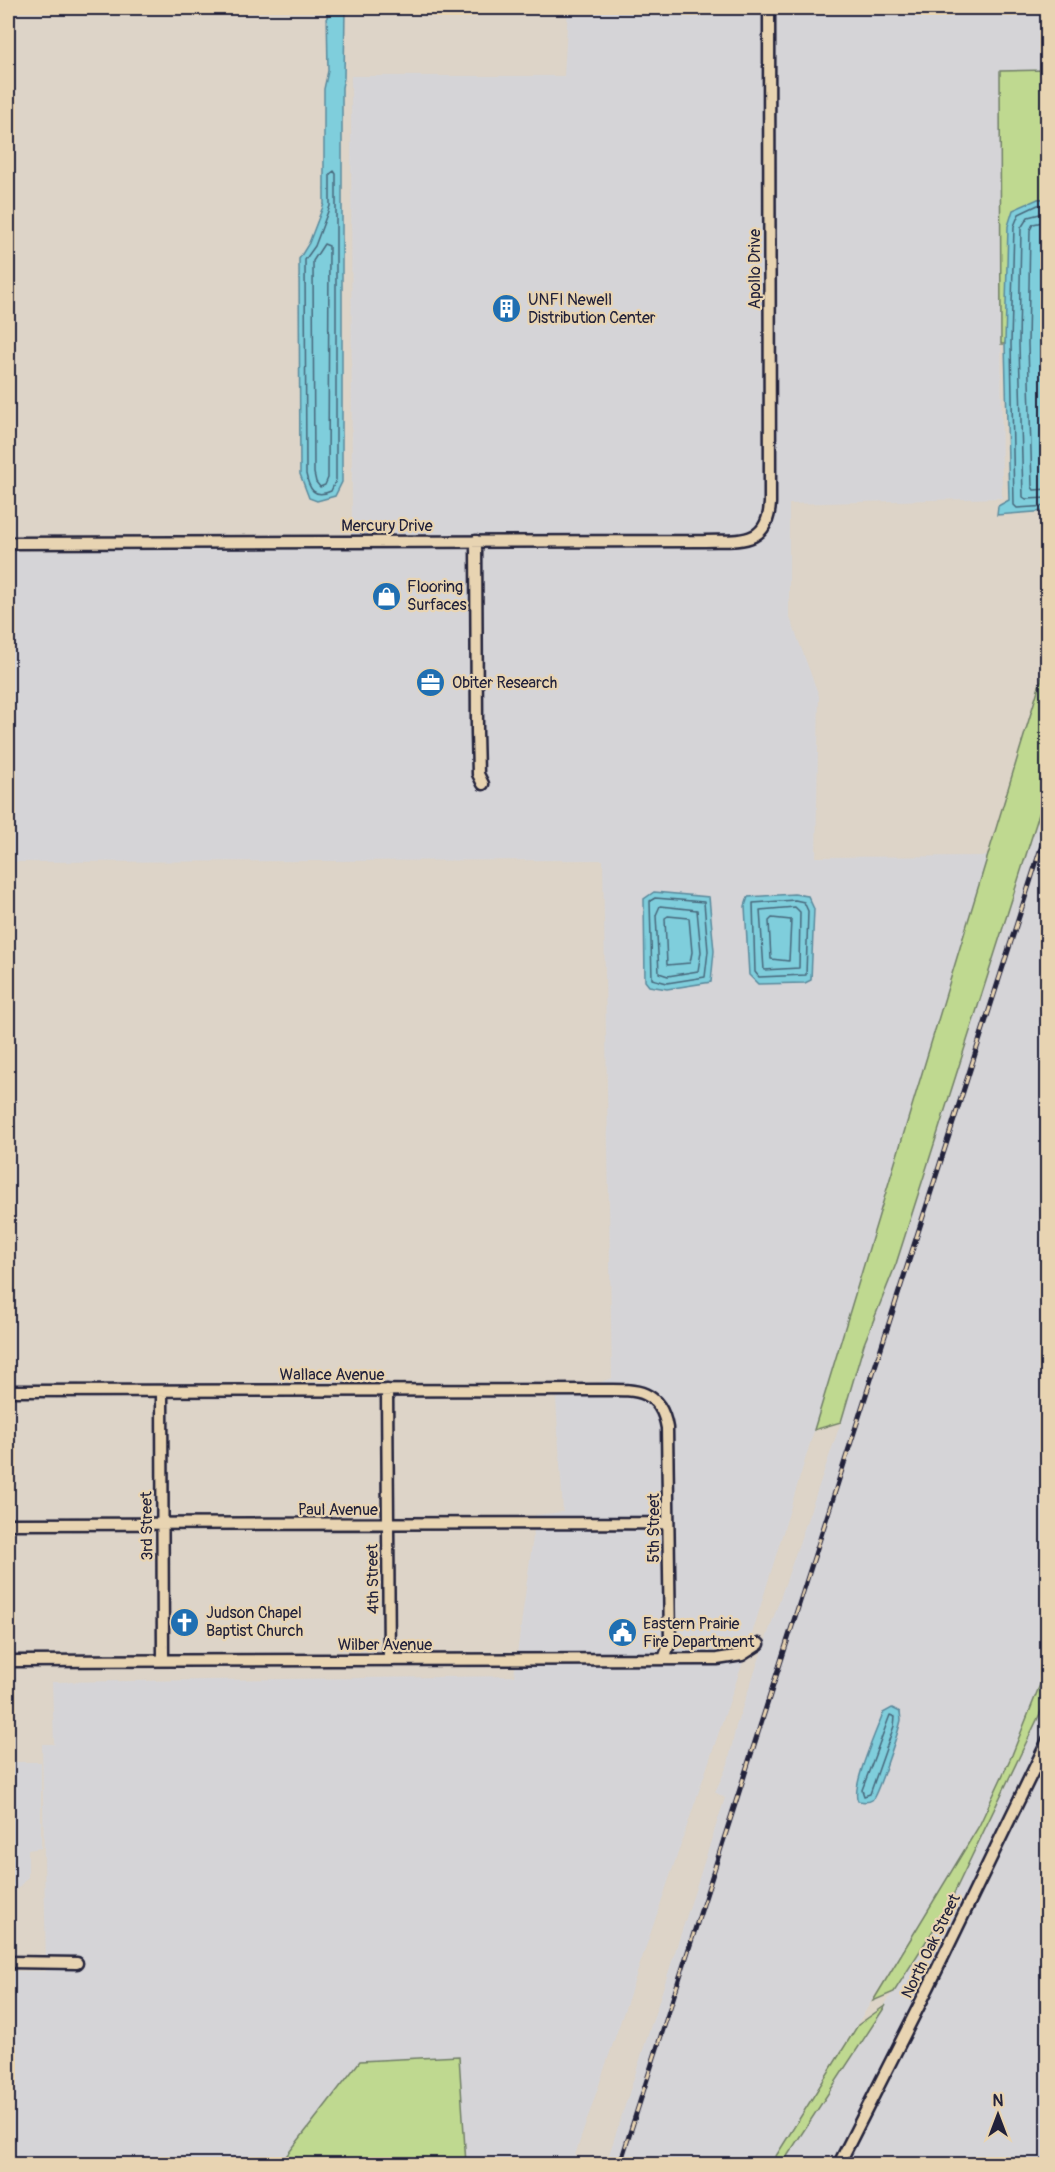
<svg xmlns="http://www.w3.org/2000/svg" width="1055" height="2172" font-family="Pangolin,sans-serif">
<style>
.built{fill:#d5d4d7}
.green{fill:#bfd990;stroke:#707e66;stroke-width:1.5}
.water{fill:#7fcedc;stroke:#5a899c;stroke-width:1.5}
.lines{fill:none;stroke-linecap:round;stroke-linejoin:round}
.shore{stroke:#47677b;stroke-width:1.5}
.street-casing{stroke:#22223b;stroke-width:15}
.street{stroke:#e8d4b2;stroke-width:10}
.rail-casing{stroke:#22223b;stroke-width:5}
.rail{stroke:#e8d4b2;stroke-width:3;stroke-dasharray:9;stroke-linecap:butt}
.labels{text-anchor:middle;dominant-baseline:central;stroke-width:4.5;stroke-linejoin:round;paint-order:stroke}
.street-label{font-size:16px;fill:#22223b;stroke:#e8d4b2}
.poi-label{font-size:16px;fill:#22223b;stroke:#e8d4b2;text-anchor:start}
</style>
<rect width="100%" height="100%" fill="#ddd4c8"/>
<filter id="ink" filterUnits="userSpaceOnUse"><feTurbulence type="fractalNoise" baseFrequency=".0167" numOctaves="2"/><feDisplacementMap in="SourceGraphic" scale="12" xChannelSelector="R" yChannelSelector="G"/><feConvolveMatrix kernelMatrix="1 2 1 2 8 2 1 2 1" color-interpolation-filters="sRGB"/></filter>
<g filter="url(#ink)">
<path class="built" d="M 568,8 L 1047,8 L 1047,70 L 1000,72 L 1002,498 L 789,504 L 789,615 L 819,696 L 816,857 L 989,856 L 749,1644 L 572,2164 L 466,2164 L 458,2056 L 360,2061 L 280,2164 L 8,2164 L 8,1971 L 46,1971 L 42,1744 L 54,1744 L 52,1682 L 514,1676 L 536,1515 L 563,1512 L 556,1399 L 612,1378 L 603,860 L 8,862 L 8,551 L 352,547 L 351,76 L 564,76 Z
M 1047,791 L 1047,1667 L 1012,1755 L 979,1827 L 771,2164 L 606,2164 L 725,1798 L 715,1792 L 728,1764 L 736,1726 L 841,1422 L 864,1344 L 896,1264 Z
M 1047,1699 L 1047,2164 L 782,2164 L 946,1910 Z
M 8,1762 L 41,1762 L 41,1848 L 28,1850 L 28,1877 L 8,1899 Z"/>
<path class="green" d="M 1048,70 L 1047,199 L 1038,199 L 1005,344 L 1001,344 L 1000,71 Z
M 1047,660 L 1047,789 L 896,1264 L 864,1344 L 841,1422 L 814,1430 Z
M 1047,1667 L 1047,1699 L 946,1910 L 894,1992 L 873,2001 L 979,1826 L 1012,1755 Z
M 886,2005 L 782,2164 L 771,2164 L 858,2025 Z
M 459,2056 L 466,2164 L 280,2164 L 360,2061 Z"/>
<path class="water" d="M 327,8 L 345,8 L 344,78 L 342,87 L 342,482 L 335,496 L 317,501 L 309,498 L 300,474 L 299,259 L 309,243 L 324,204 L 324,89 L 328,71 Z
M 1038,199 L 1048,199 L 1047,511 L 997,515 L 998,506 L 1009,500 L 1005,344 L 1008,226 L 1013,210 Z
M 654,892 L 709,897 L 714,951 L 711,982 L 667,989 L 649,986 L 645,981 L 644,899 Z
M 794,894 L 808,896 L 814,909 L 811,980 L 805,983 L 758,984 L 749,975 L 745,906 L 748,897 Z
M 892,1708 L 900,1712 L 901,1720 C 899,1730 877,1796 872,1800 C 868,1803 863,1802 858,1801 C 850,1789 877,1730 883,1713 Z"/>
<g class="lines">
<path class="shore" d="M 334,171 L 336,174 L 336,480 L 331,491 C 314,499 309,489 306,474 L 305,260 L 315,246 L 330,206 L 330,174 Z
M 1048,205 L 1038,205 L 1019,214 L 1014,226 L 1011,344 L 1014,505 L 1017,508 L 1048,506
M 1048,212 L 1028,217 L 1021,228 L 1019,344 L 1023,497 L 1026,499 L 1048,498
M 1048,221 L 1033,224 L 1030,230 L 1028,344 L 1032,487 L 1034,490 L 1048,489
M 324,244 L 329,246 L 328,478 L 325,485 L 320,487 L 316,482 L 314,473 L 313,261 Z
M 655,898 L 704,902 L 708,951 L 705,977 L 667,983 L 652,979 L 650,901 Z
M 795,900 L 804,902 L 808,911 L 806,975 L 759,977 L 755,972 L 753,903 Z
M 660,906 L 697,910 L 701,952 L 698,971 L 668,976 L 659,973 L 656,915 Z
M 795,907 L 800,912 L 799,968 L 764,970 L 760,910 Z
M 668,916 L 689,918 L 692,952 L 690,963 L 667,965 L 665,918 Z
M 772,918 L 791,920 L 789,961 L 771,959 L 769,921 Z
M 890,1715 L 895,1717 L 894,1726 L 870,1794 L 864,1796 L 862,1790 Z"/>
<defs>
<path id="street" d="M 476,541 L 477,732 L 478,774 L 483,784
M 8,543 L 704,541 C 739,540 768,546 770,503 L 769,8
M 387,1390 L 389,1660
M 8,1391 L 598,1390 C 632,1390 660,1386 667,1428 L 670,1642 L 664,1659
M 162,1391 L 163,1660
M 8,1524 L 668,1523
M 8,1661 L 717,1659 L 742,1655 L 759,1644
M 8,1962 L 77,1963
M 839,2164 L 929,1986 L 1048,1740"/>
</defs>
<use href="#street" class="street-casing"/>
<use href="#street" class="street"/>
<defs>
<path id="rail" d="M 620,2164 L 1048,826"/>
</defs>
<use href="#rail" class="rail-casing"/>
<use href="#rail" class="rail"/>
</g>
</g>
<defs>
<symbol id="building-disc" viewBox="-11 -11 22 22"><circle r="9.5" fill="#1f6fb2" stroke="#e8d4b2"/><path d="M-4-6H4V6H1V3H-1V6H-4ZM-2.5-4.3h1.7v1.8h-1.7ZM.8-4.3h1.7v1.8H.8ZM-2.5-1h1.7V.8h-1.7ZM.8-1h1.7V.8H.8Z" fill="#fff"/></symbol>
<symbol id="shop-disc" viewBox="-11 -11 22 22"><circle r="9.5" fill="#1f6fb2" stroke="#e8d4b2"/><path d="M-5-2.5h2.3a2.7 3.5 0 0 1 5.4 0H5L5.5 6h-11ZM-1.5-2.5h3a1.5 2.3 0 0 0-3 0Z" fill="#fff"/></symbol>
<symbol id="office-disc" viewBox="-11 -11 22 22"><circle r="9.5" fill="#1f6fb2" stroke="#e8d4b2"/><path d="M-6-3h4V-5.5h4V-3h4V5H-6ZM-1-4.5V-3h2v-1.5ZM-6 0V1H6V0Z" fill="#fff"/></symbol>
<symbol id="church-disc" viewBox="-11 -11 22 22"><circle r="9.5" fill="#1f6fb2" stroke="#e8d4b2"/><path d="M-1.2-6h2.4v3.5h3.3v2.4h-3.3V6h-2.4V-.1h-3.3v-2.4h3.3Z" fill="#fff"/></symbol>
<symbol id="civic-disc" viewBox="-11 -11 22 22"><circle r="9.5" fill="#1f6fb2" stroke="#e8d4b2"/><path d="M-.6-6.5H3V-4.5H.6V-3L4-1V1h2V6H-6V1h2V-1L-.6-3ZM-1.2 2.5V6h2.4V2.5Z" fill="#fff"/></symbol>
</defs>
<g fill-rule="evenodd">
<use href="#building-disc" x="490" y="292" width="33" height="33"/>
<use href="#shop-disc" x="370" y="580" width="33" height="33"/>
<use href="#office-disc" x="414" y="666" width="33" height="33"/>
<use href="#church-disc" x="168" y="1606" width="33" height="33"/>
<use href="#civic-disc" x="606" y="1616" width="33" height="33"/>
</g>
<g class="labels">
<g class="street-label">
<text transform="translate(755 269) rotate(-90)">Apollo Drive</text>
<text x="387" y="526">Mercury Drive</text>
<text x="332" y="1375">Wallace Avenue</text>
<text x="338" y="1510">Paul Avenue</text>
<text transform="translate(147 1526) rotate(-91)">3rd Street</text>
<text transform="translate(654 1528) rotate(-90)">5th Street</text>
<text transform="translate(373 1579) rotate(-91)">4th Street</text>
<text x="385" y="1645">Wilber Avenue</text>
<text transform="translate(931 1946) rotate(-64)">North Oak Street</text>
</g>
<g class="poi-label">
<text x="528" y="300">UNFI Newell<tspan x="528" dy="18">Distribution Center</tspan></text>
<text x="407" y="587">Flooring<tspan x="407" dy="18">Surfaces</tspan></text>
<text x="452" y="683">Obiter Research</text>
<text x="206" y="1613">Judson Chapel<tspan x="206" dy="18">Baptist Church</tspan></text>
<text x="643" y="1624">Eastern Prairie<tspan x="643" dy="18">Fire Department</tspan></text>
</g>
</g>
<rect width="1055" height="2172" fill="none" stroke="#e8d4b2" stroke-width="30"/>
<rect x="15" y="15" width="1025" height="2142" fill="none" stroke="#22223b" stroke-width="2" filter="url(#ink)"/>
<g transform="translate(998 2115)" stroke="#e8d4b2" stroke-width="4.5" paint-order="stroke">
<path d="M0-4.5L10 22L0 15L-10 22Z" fill="#22223b"/>
<text y="-9" font-size="16" font-weight="bold" text-anchor="middle" fill="#22223b">N</text>
</g>
</svg>
